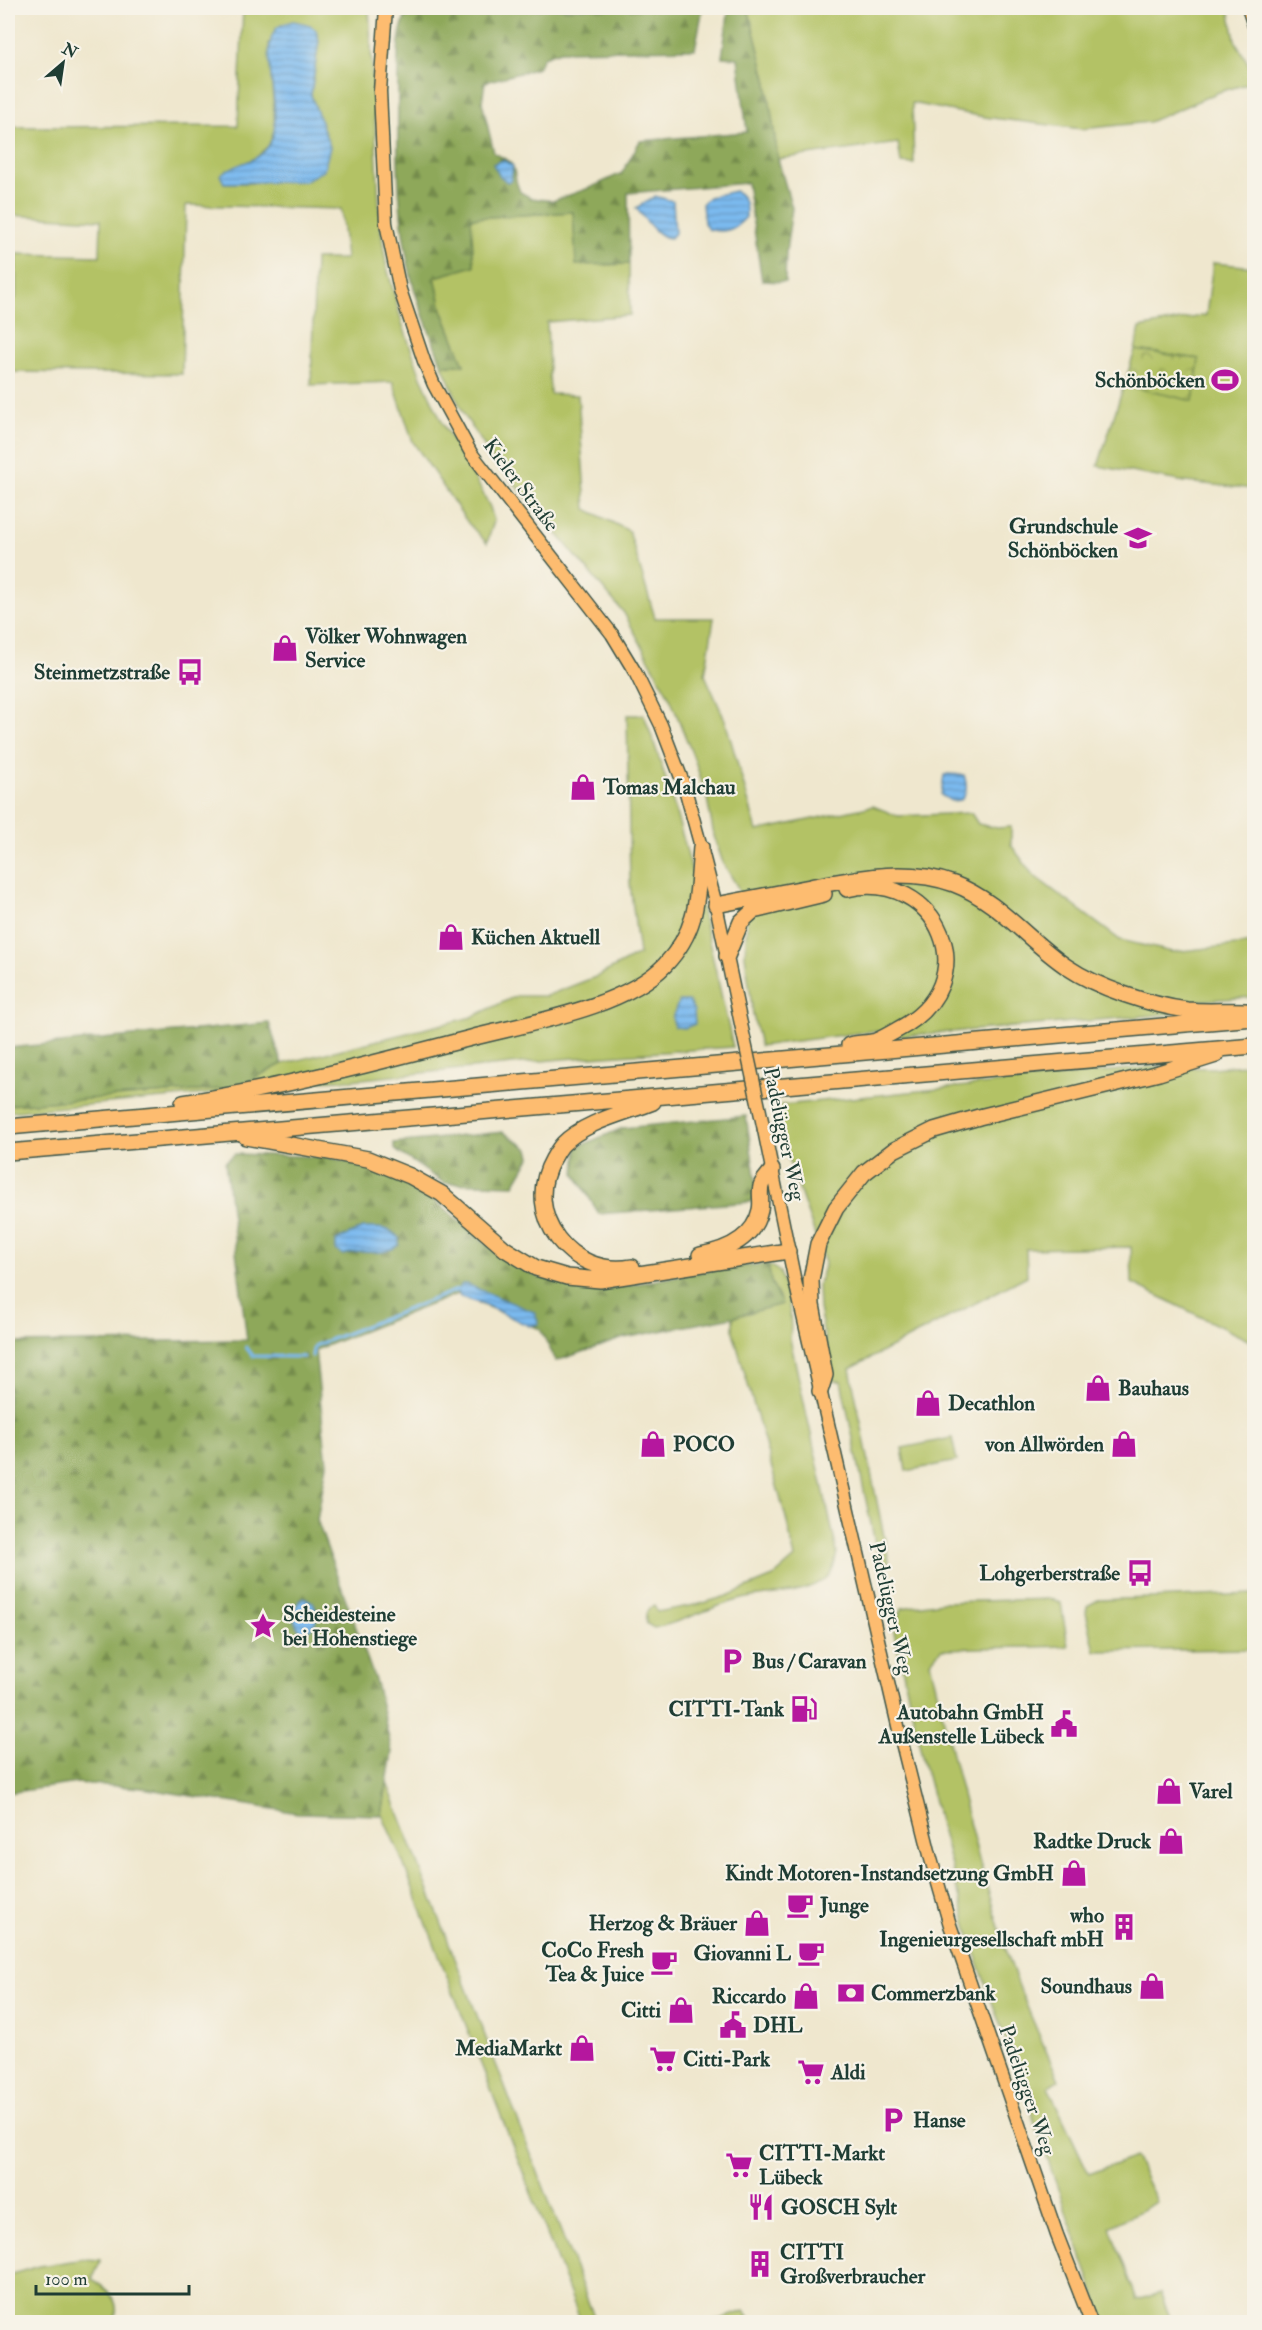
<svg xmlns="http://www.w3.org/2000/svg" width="1262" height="2330" font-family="'IM FELL Double Pica',serif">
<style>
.green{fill:#b3c265;stroke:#69804c;stroke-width:1.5;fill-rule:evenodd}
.forest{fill:url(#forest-firs);stroke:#567247;stroke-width:1.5}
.park{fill:url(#park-crowns);stroke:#69804c;stroke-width:1.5}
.water{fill:url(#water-rules);stroke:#4e7c92;stroke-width:1.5}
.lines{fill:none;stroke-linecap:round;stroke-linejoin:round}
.stream{stroke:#7cbaef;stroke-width:3}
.major-casing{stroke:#3e564b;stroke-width:15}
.highway-casing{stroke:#3e564b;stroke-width:18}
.major{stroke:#fdbc70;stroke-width:12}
.highway{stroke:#fdbc70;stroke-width:15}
.major-bridge-casing{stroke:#3e564b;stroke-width:15;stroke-linecap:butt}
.major-bridge{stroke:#fdbc70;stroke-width:12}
.labels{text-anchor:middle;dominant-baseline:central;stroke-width:4.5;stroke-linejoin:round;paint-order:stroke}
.poi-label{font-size:21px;font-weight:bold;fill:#1f3d34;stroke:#f7f3e8;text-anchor:start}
.street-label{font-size:21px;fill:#1f3d34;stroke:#f7f3e8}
</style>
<defs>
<pattern id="forest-firs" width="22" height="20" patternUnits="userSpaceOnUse" patternTransform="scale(1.5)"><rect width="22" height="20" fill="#8ea85a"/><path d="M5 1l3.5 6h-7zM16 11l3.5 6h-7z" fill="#738a4b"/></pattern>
<pattern id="park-crowns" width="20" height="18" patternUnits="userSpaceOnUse" patternTransform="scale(1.5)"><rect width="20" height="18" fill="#b3c265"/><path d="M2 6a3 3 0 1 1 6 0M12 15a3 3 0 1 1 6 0" fill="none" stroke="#919f54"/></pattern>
<pattern id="water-rules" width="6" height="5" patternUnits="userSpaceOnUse" patternTransform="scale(1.5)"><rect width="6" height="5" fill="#7cbaef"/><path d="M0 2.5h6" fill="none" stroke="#6598c2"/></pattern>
</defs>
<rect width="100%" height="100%" fill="#f7f3e8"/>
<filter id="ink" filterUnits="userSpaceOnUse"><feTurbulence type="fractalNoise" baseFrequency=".0167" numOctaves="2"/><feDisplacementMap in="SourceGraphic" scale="12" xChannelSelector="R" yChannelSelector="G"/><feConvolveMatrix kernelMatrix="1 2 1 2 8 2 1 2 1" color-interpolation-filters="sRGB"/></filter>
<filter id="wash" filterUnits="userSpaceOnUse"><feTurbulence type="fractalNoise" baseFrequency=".008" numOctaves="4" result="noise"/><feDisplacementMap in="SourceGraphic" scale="24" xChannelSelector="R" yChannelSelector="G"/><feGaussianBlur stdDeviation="1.35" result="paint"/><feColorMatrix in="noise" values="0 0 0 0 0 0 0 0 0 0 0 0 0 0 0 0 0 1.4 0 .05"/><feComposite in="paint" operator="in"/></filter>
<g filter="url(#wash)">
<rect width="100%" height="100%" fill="#efe7ce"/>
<path class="green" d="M 243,8 L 369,8 L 380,224 L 386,264 L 402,323 L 421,377 L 445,428 L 473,474 L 490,507 L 494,521 L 487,543 L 468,523 L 413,442 L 393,382 L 311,385 L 315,259 L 346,259 L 341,209 L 186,205 L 182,374 L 8,372 L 10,298 L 16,298 L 16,254 L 100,256 L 101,220 L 8,215 L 8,127 L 238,126 ZM 319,40 L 311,95 L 330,147 L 252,183 L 224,183 L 225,171 L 256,158 L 269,145 L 275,129 L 269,43 Z
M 748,8 L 1229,8 L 1235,40 L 1254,74 L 1254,82 L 1219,92 L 1149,122 L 1082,129 L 984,117 L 912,103 L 914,164 L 901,163 L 898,143 L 778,159 L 767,83 Z
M 573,212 L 606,265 L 629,264 L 630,315 L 547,322 L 550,394 L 578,395 L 586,509 L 629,531 L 655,618 L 714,618 L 705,675 L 725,720 L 757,831 L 873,806 L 898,816 L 971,813 L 978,824 L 997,828 L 1011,827 L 1011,845 L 1033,875 L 1120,940 L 1172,952 L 1254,943 L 1254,997 L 1178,1002 L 1171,1014 L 902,1036 L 873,1031 L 760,1046 L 753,1014 L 745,955 L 747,923 L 737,886 L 723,863 L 714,836 L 707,798 L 695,761 L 670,698 L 624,613 L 491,456 L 464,415 L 442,365 L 464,365 L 442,310 L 435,277 L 474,266 L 470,218 Z
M 1213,263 L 1254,267 L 1254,489 L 1185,482 L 1098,466 L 1124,385 L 1193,400 L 1199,359 L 1135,350 L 1140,328 L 1206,315 Z
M 627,715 L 644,715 C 684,823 708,935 733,1047 L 562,1059 L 352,1080 L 282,1081 L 219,1093 L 8,1112 L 8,1105 L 235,1088 L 282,1064 L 472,1017 L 516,996 L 546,996 L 598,976 L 639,954 L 630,884 Z
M 1254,1064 L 1254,1343 L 1132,1283 L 1131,1247 L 1026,1249 L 1027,1276 L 850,1369 L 889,1561 L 885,1567 L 877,1553 L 841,1381 L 833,1381 L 819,1308 L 818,1285 L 825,1263 L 780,1135 L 774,1106 L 1150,1067 L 1212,1068 Z
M 768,1264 L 780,1272 C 787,1294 793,1315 790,1339 L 837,1552 C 835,1561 834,1571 827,1577 C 803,1597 770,1592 742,1599 C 712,1606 684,1622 654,1628 L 647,1624 C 644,1615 646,1610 654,1605 L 657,1612 L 700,1604 L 727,1596 L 773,1577 L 795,1558 L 786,1518 L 733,1332 L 733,1317 L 781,1304 L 771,1282 Z
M 952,1438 L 957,1461 L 906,1471 L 902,1448 Z
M 1254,1594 L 1254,1649 L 1095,1651 L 1086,1612 L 1087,1606 L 1098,1600 Z
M 1051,1599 L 1061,1603 L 1068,1646 L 941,1649 L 930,1662 C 953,1758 975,1855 1006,1949 C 1020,1994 1040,2037 1059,2080 L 1048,2087 L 1089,2174 L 1135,2157 L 1157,2202 L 1110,2227 L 1137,2300 L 1160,2293 L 1172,2322 L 1105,2322 L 973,1948 L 924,1765 L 894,1632 L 902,1608 L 942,1602 Z
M 387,1783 L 575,2268 L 596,2322 L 581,2322 L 400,1855 L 382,1815 Z
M 84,2259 L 101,2260 L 92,2280 C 109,2289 122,2302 114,2322 L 8,2322 L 8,2275 L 40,2266 Z
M 744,2311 L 751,2322 L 713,2322 Z"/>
<path class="forest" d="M 410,8 L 703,8 L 695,49 L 560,51 L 543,57 L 538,68 L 485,82 L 482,102 L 494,153 C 523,167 509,168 520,192 L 531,198 L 553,201 L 592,187 L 622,173 L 640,141 L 747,132 L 738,58 L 722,57 L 729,8 L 748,8 L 767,83 L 778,159 L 792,208 L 786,252 L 785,282 L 762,281 L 747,183 L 628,193 L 629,264 L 576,265 L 573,212 L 471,218 L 474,266 L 435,277 L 442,310 L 464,365 L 442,365 C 433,340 422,314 414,288 C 397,227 397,156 398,92 C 398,65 395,31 410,8 Z
M 269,1023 L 282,1064 L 235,1088 L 8,1105 L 8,1048 Z
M 746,1116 L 758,1195 L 750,1202 L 599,1214 L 575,1174 L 577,1147 L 623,1128 Z
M 503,1132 L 529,1149 L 531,1156 L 514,1185 L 444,1183 L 394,1149 L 394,1143 Z
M 235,1154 L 326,1157 L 368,1166 L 402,1180 L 437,1202 L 510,1264 L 539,1277 L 575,1286 L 594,1290 L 631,1285 L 725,1267 L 768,1264 L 771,1282 L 782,1304 L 733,1317 L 624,1338 L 556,1361 L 540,1329 L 457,1294 L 315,1350 L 327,1464 L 317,1520 L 376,1683 L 392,1752 L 382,1815 L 298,1813 L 142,1788 L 77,1783 L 8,1793 L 8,1343 L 247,1340 L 225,1162 Z"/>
<path class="park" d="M 1135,350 L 1199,359 L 1193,401 L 1124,385 Z"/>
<path class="water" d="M 293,21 L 307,24 L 316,30 L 319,40 L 311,95 L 330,147 L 324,170 L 305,181 L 224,183 L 220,175 C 234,161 258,166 270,143 C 286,113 257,53 276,29 C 280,24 287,23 293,21 Z
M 503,160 L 513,166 L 511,181 L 507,182 L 499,175 L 493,164 Z
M 735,191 C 746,197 746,205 746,217 C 735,230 724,234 708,229 L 704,223 L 702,204 L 709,197 Z
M 655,196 L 673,201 L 675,233 L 671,238 C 655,237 646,219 636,208 Z
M 948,774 L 964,775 C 967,785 968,792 961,800 L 951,801 L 941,795 L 944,775 Z
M 679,1001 L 689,1001 L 694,1011 L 695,1024 L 685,1028 L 675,1027 L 672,1018 Z
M 362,1228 C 377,1228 389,1226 399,1238 L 399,1245 C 379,1259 364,1247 343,1255 L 336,1250 L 336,1241 Z
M 462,1284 L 466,1284 L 534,1312 L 539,1324 L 529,1326 L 483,1304 L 460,1297 L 457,1290 Z
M 304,1597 L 313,1602 C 320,1614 317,1630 302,1632 C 290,1622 292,1605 304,1597 Z"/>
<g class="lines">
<path class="stream" d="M 246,1347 L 253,1356 L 304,1357
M 312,1356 L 314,1346 L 457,1290"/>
</g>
</g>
<g filter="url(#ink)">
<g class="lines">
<defs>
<path id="major" d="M 386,8 L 380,91 L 386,223 L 400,290 L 424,361 L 434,385 L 471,453 L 612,634 L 635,672 L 661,725 L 684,785 L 701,847 L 716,905 L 741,1024
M 1248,8 L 1254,26
M 764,1130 L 794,1277 L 902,1743 L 931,1859 L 950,1925 L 1057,2235 L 1091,2322"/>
<path id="highway" d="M 847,889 C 937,868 990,982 897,1030 C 890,1034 883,1038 876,1041 C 868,1043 858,1043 849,1045
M 716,905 C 747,899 779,893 810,887 C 858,878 906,867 954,884 C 999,901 1028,941 1067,967 C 1098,988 1150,1005 1187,1010 C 1206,1012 1226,1010 1246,1011
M 727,956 L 741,922 L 753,911 L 824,894
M 183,1103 C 280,1088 375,1063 471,1038 C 528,1023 624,1008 665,965 C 700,928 697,895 701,847
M 8,1127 L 1254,1018
M 246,1137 L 368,1159 L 410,1176 L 442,1194 L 505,1249 L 536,1268 L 567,1277 L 600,1280 L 788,1251
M 8,1152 L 1254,1046
M 700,1255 C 727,1250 754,1239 760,1210 C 762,1202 759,1193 761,1186 C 762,1181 769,1175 772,1170
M 632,1267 C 571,1278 521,1215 553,1159 C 556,1154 559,1148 563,1144 C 584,1122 625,1113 653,1102
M 820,1391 L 825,1375 L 812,1305 L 811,1280 L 818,1244 L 836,1208 L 864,1173 L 894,1150 L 934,1130 L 979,1117 L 1159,1073 L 1216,1055"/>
</defs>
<use href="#major" class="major-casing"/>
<use href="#highway" class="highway-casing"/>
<use href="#major" class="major"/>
<use href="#highway" class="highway"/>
<defs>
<path id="major-bridge" d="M 741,1024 L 764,1130"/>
</defs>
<use href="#major-bridge" class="major-bridge-casing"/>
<use href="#major-bridge" class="major-bridge"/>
</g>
</g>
<defs>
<symbol id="stadium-bare" viewBox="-9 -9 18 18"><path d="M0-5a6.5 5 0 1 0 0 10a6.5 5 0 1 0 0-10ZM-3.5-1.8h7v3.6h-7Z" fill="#b5179e" stroke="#f7f3e8" stroke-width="2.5" paint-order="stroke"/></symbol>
<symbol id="school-bare" viewBox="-9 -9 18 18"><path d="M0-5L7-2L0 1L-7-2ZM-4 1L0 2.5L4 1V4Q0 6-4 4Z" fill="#b5179e" stroke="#f7f3e8" stroke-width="2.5" paint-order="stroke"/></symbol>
<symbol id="shop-bare" viewBox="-9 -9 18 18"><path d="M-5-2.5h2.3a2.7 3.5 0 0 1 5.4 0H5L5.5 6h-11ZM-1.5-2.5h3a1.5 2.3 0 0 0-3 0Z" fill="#b5179e" stroke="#f7f3e8" stroke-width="2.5" paint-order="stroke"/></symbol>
<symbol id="bus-bare" viewBox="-9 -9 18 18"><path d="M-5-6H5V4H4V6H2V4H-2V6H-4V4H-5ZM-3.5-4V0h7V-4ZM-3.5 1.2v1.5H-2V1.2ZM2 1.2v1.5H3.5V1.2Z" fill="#b5179e" stroke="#f7f3e8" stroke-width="2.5" paint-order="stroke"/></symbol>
<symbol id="sight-bare" viewBox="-9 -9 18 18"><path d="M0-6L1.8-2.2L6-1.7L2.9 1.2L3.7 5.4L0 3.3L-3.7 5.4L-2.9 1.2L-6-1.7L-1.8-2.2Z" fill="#b5179e" stroke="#f7f3e8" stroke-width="2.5" paint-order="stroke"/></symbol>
<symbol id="parking-bare" viewBox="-9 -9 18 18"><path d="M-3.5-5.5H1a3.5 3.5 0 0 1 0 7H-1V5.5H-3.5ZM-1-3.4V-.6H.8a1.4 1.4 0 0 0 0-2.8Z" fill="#b5179e" stroke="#f7f3e8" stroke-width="2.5" paint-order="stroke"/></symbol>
<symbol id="fuel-bare" viewBox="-9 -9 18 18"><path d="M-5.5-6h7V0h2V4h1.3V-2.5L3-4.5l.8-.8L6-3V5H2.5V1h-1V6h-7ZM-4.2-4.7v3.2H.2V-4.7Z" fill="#b5179e" stroke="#f7f3e8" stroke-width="2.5" paint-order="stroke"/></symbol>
<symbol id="civic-bare" viewBox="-9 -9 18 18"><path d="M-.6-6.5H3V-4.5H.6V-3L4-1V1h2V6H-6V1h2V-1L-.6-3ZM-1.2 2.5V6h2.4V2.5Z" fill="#b5179e" stroke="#f7f3e8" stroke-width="2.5" paint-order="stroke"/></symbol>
<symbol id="cafe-bare" viewBox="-9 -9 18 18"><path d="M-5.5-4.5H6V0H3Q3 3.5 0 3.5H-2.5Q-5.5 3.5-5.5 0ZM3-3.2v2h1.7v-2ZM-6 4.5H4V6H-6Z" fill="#b5179e" stroke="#f7f3e8" stroke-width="2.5" paint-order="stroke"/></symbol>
<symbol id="building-bare" viewBox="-9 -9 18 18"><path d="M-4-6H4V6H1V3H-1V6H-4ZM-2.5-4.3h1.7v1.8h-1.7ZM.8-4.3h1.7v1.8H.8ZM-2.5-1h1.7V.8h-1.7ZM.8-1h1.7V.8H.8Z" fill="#b5179e" stroke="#f7f3e8" stroke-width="2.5" paint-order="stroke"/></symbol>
<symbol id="bank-bare" viewBox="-9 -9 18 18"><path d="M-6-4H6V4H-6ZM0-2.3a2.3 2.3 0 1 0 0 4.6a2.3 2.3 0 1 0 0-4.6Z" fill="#b5179e" stroke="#f7f3e8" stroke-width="2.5" paint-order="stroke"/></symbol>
<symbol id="supermarket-bare" viewBox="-9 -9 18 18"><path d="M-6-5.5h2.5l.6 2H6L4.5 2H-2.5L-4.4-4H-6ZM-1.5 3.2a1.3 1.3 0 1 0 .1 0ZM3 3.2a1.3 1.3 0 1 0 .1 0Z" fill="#b5179e" stroke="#f7f3e8" stroke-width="2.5" paint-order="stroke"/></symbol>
<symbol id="restaurant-bare" viewBox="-9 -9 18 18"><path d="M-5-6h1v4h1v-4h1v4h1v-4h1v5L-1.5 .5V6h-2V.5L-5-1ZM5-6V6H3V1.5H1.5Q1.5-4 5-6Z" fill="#b5179e" stroke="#f7f3e8" stroke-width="2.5" paint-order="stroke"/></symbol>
</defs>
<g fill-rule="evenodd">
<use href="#stadium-bare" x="1206" y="361" width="38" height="38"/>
<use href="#school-bare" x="1119" y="519" width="38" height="38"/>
<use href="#shop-bare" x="266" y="629" width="38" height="38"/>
<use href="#bus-bare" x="171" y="653" width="38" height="38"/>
<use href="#shop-bare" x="564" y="768" width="38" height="38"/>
<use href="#shop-bare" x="432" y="918" width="38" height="38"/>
<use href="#shop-bare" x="1079" y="1369" width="38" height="38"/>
<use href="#shop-bare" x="909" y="1384" width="38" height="38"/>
<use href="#shop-bare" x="634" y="1425" width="38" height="38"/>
<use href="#shop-bare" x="1105" y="1425" width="38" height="38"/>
<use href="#bus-bare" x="1121" y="1554" width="38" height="38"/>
<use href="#sight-bare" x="244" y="1607" width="38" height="38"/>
<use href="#parking-bare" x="713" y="1642" width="38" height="38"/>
<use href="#fuel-bare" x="785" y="1690" width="38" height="38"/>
<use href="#civic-bare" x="1045" y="1705" width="38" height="38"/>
<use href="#shop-bare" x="1150" y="1772" width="38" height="38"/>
<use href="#shop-bare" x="1152" y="1822" width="38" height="38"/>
<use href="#shop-bare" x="1055" y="1854" width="38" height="38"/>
<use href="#cafe-bare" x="781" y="1886" width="38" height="38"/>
<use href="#shop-bare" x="738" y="1904" width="38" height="38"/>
<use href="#building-bare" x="1105" y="1908" width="38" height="38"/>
<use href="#cafe-bare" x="792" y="1934" width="38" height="38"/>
<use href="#cafe-bare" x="645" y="1943" width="38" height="38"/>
<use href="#shop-bare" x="1133" y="1967" width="38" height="38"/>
<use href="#bank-bare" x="832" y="1974" width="38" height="38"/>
<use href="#shop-bare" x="787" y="1977" width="38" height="38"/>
<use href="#shop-bare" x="662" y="1991" width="38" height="38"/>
<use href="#civic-bare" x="714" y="2006" width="38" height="38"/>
<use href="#shop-bare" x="563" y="2029" width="38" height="38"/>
<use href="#supermarket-bare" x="644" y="2040" width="38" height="38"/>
<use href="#supermarket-bare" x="792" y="2053" width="38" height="38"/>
<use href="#parking-bare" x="874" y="2101" width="38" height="38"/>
<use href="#supermarket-bare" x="720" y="2146" width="38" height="38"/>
<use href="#restaurant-bare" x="742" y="2188" width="38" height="38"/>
<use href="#building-bare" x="741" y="2245" width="38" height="38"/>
</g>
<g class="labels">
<g class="poi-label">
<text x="1205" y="380" text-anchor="end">Schönböcken</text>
<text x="1118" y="526" text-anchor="end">Grundschule<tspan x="1118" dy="24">Schönböcken</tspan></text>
<text x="305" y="636">Völker Wohnwagen<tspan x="305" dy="24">Service</tspan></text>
<text x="170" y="672" text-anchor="end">Steinmetzstraße</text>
<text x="603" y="787">Tomas Malchau</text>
<text x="471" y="937">Küchen Aktuell</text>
<text x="1118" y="1388">Bauhaus</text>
<text x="948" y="1403">Decathlon</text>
<text x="673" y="1444">POCO</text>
<text x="1104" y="1444" text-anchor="end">von Allwörden</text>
<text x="1120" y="1573" text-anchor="end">Lohgerberstraße</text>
<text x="283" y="1614">Scheidesteine<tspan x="283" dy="24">bei Hohenstiege</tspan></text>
<text x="752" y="1661">Bus / Caravan</text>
<text x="784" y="1709" text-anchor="end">CITTI-Tank</text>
<text x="1044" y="1712" text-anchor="end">Autobahn GmbH<tspan x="1044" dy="24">Außenstelle Lübeck</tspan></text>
<text x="1189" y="1791">Varel</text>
<text x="1151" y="1841" text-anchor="end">Radtke Druck</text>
<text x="1054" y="1873" text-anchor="end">Kindt Motoren-Instandsetzung GmbH</text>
<text x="820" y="1905">Junge</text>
<text x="1104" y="1915" text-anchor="end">who<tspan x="1104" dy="24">Ingenieurgesellschaft mbH</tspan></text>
<text x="737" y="1923" text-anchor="end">Herzog &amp; Bräuer</text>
<text x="644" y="1950" text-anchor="end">CoCo Fresh<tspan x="644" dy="24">Tea &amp; Juice</tspan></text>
<text x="791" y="1953" text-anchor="end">Giovanni L</text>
<text x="1132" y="1986" text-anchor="end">Soundhaus</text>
<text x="871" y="1993">Commerzbank</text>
<text x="786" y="1996" text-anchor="end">Riccardo</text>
<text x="661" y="2010" text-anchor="end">Citti</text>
<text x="753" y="2025">DHL</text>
<text x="562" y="2048" text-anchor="end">MediaMarkt</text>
<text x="683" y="2059">Citti-Park</text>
<text x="831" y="2072">Aldi</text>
<text x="913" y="2120">Hanse</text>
<text x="759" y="2153">CITTI-Markt<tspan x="759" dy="24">Lübeck</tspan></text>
<text x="781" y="2207">GOSCH Sylt</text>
<text x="780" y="2252">CITTI<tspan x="780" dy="24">Großverbraucher</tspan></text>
</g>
<g class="street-label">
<text transform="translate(521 485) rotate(53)">Kieler Straße</text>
<text transform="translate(784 1134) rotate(78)">Padelügger Weg</text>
<text transform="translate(891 1608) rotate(77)">Padelügger Weg</text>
<text transform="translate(1027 2090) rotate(71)">Padelügger Weg</text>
</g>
</g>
<rect width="1262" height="2330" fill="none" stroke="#f7f3e8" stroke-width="30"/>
<g transform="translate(63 63) rotate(29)" stroke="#f7f3e8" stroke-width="4.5" paint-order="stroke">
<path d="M0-4.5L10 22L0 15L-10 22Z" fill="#1f3d34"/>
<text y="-9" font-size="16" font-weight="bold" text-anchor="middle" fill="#1f3d34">N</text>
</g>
<path d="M36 2285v9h153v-9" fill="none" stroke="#1f3d34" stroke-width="3"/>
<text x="45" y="2285" font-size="18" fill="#1f3d34" stroke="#f7f3e8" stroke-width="4.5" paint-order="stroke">100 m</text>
</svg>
